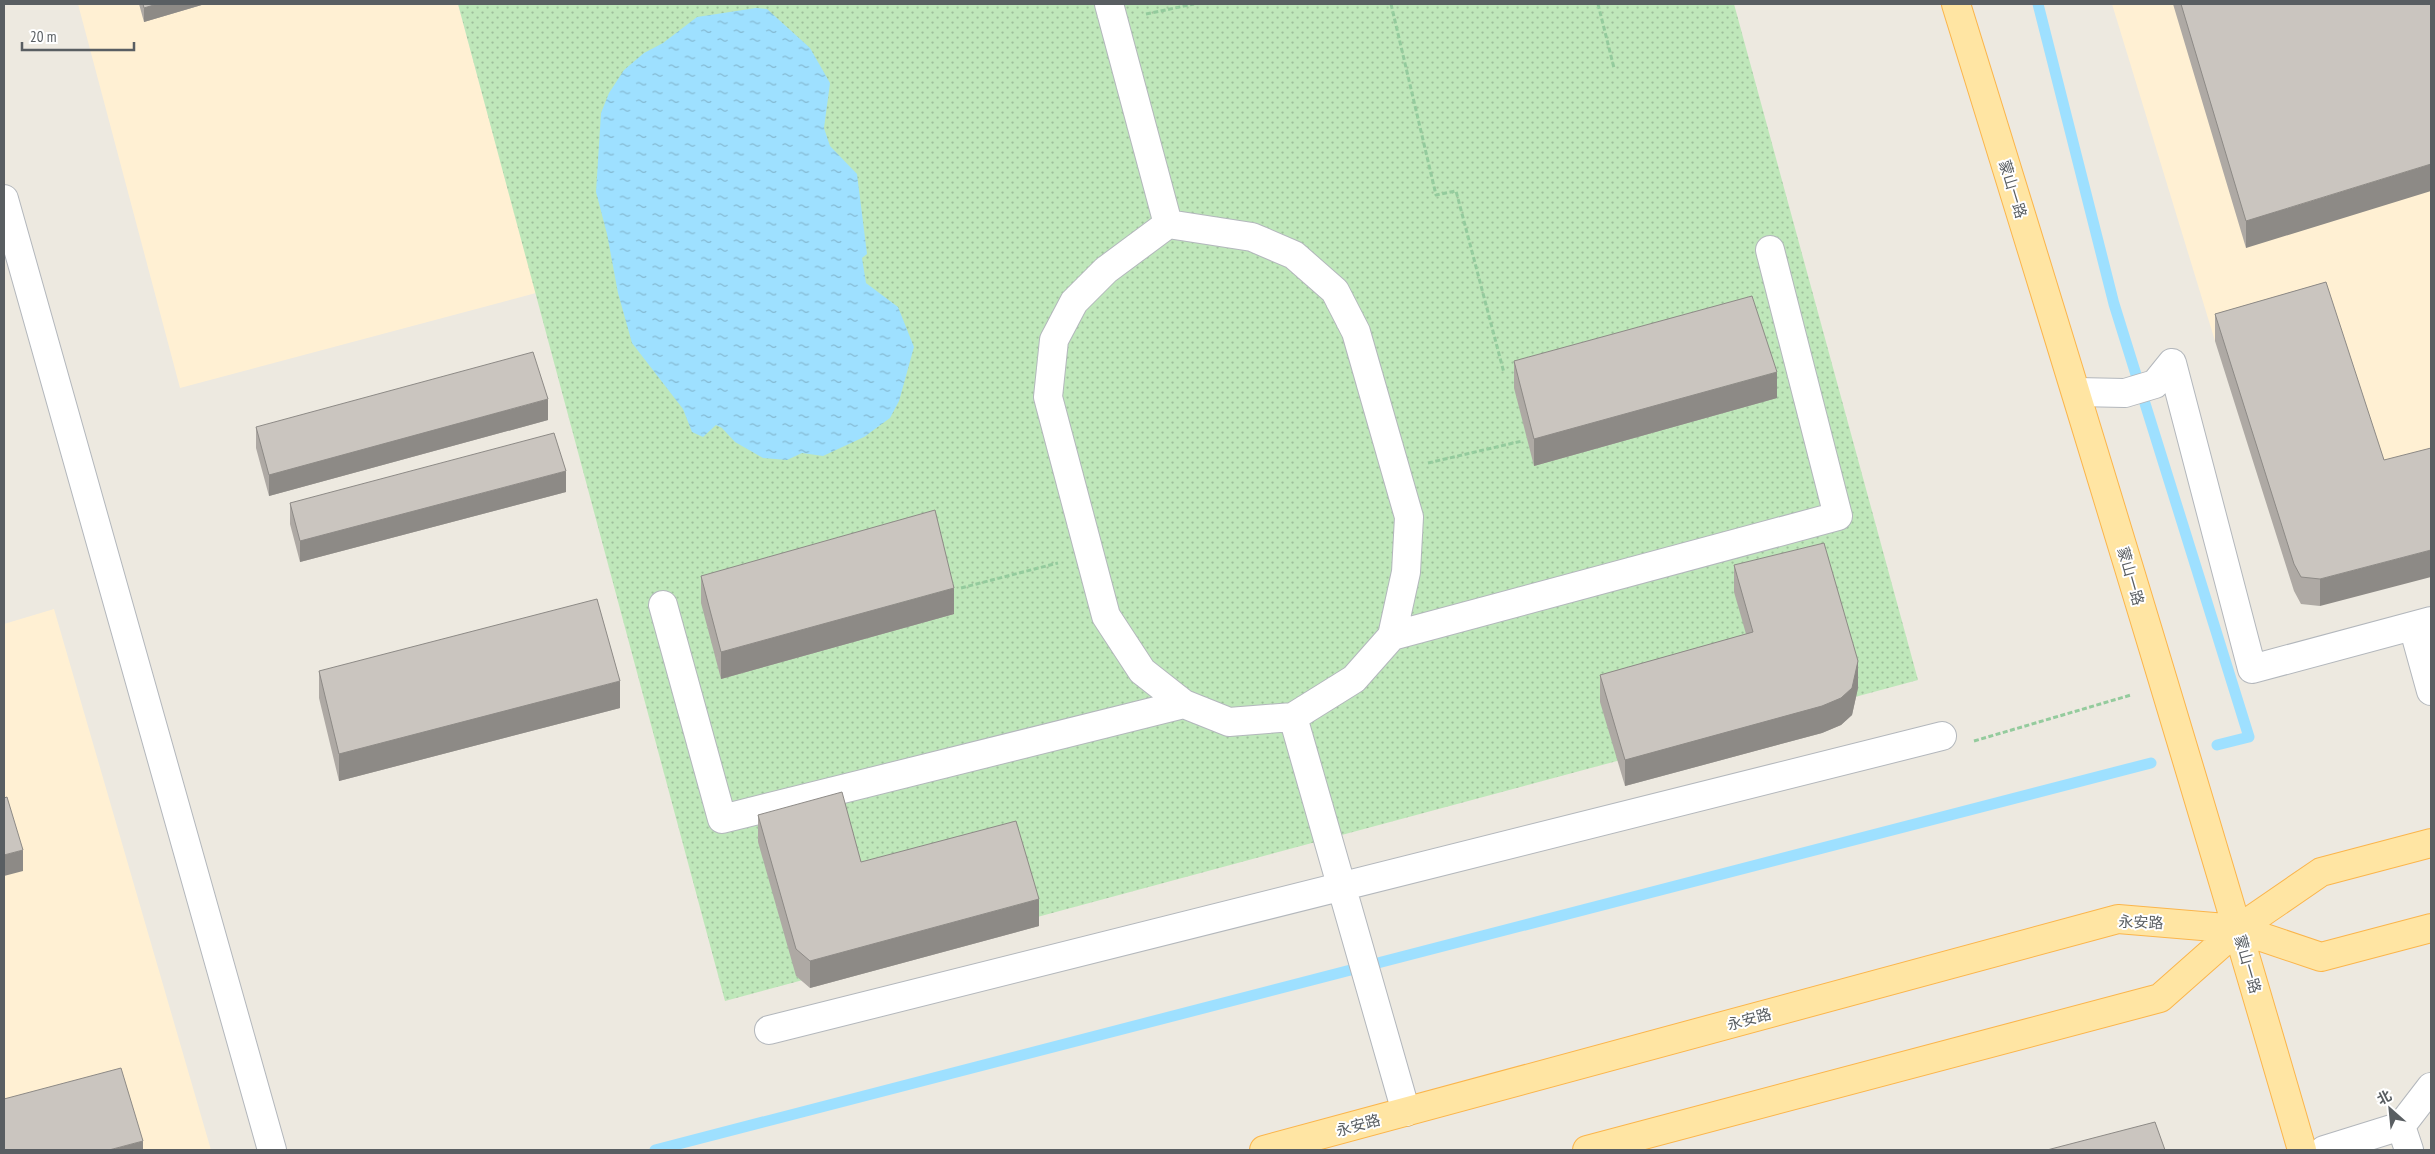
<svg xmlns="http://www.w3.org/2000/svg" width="2435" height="1154" font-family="'PT Sans Narrow','Noto Sans SC',sans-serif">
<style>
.commercial{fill:#fff0d3}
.park{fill:url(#park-dots)}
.water{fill:url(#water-ripples)}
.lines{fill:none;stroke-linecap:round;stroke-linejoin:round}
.stream{stroke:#9ee0ff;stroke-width:11}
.minor-casing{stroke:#b3b7bc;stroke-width:30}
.major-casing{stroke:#fbb54b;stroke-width:30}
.path{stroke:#94cb9d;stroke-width:3;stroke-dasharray:5 2.5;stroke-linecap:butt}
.minor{stroke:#fff;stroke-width:28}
.major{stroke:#ffe5a3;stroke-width:28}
.wall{fill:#aea9a4}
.shaded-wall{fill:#8d8a86}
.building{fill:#cac5bf;stroke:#8d8a86}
.labels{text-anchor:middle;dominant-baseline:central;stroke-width:4;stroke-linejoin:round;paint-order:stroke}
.street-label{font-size:15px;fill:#595e62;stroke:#fff}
</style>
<defs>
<pattern id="park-dots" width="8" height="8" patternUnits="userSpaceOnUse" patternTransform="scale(1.25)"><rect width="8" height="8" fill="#bfe7ba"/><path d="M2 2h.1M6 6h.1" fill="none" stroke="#9ebe9b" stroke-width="1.8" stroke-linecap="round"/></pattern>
<pattern id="water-ripples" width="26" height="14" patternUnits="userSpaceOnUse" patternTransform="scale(1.25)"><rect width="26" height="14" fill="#9ee0ff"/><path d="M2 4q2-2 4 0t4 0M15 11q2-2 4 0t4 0" fill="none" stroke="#84b9d2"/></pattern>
</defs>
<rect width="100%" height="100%" fill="#ede9e0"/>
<path class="commercial" d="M 78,4 L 458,4 L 536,293 L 180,388 Z
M 2112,4 L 2431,4 L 2431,475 L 2384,487 L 2326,309 L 2215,341 Z
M 54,609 L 211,1150 L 4,1150 L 4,624 Z"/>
<path class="park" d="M 458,4 L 1734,4 L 1918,680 L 725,1001 Z"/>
<path class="water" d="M 756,8 L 767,9 L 810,48 L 830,83 L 824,128 L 830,146 L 857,174 L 867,254 L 862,258 L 866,283 L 898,307 L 914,347 L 899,401 L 890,418 L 864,437 L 823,456 L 802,453 L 787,460 L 763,458 L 735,442 L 722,428 L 716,425 L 703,437 L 692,432 L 683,409 L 632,343 L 618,293 L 607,234 L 596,192 L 601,113 L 609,93 L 624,70 L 644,53 L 663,43 L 697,17 Z"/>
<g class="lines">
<path class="stream" d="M 2038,4 L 2114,304 L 2249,737 L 2217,745
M 655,1150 L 2151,763"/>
<defs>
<path id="minor" d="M 1109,4 L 1168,224
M 4,199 L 272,1150
M 2077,392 L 2125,393 L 2155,384 L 2172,363 L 2252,669 L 2431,621
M 663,605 L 722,819 L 1184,704
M 2413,626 L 2431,691
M 1392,636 L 1838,516 L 1770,250
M 1293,717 L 1229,722 L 1184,704 L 1142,671 L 1106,616 L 1048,397 L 1054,340 L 1074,302 L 1106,270 L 1168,224 L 1252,237 L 1294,255 L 1335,291 L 1356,332 L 1409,517 L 1406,572 L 1392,636 L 1354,679 L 1293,717 L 1406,1112
M 769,1030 L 1942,736
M 2401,1126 L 2409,1150
M 2324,1150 L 2401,1126 L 2431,1087"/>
<path id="major" d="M 1956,4 C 2074,385 2191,767 2302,1150
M 1264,1150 L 2118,919 L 2238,929 L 2321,872 L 2431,843
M 1587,1150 L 2160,998 L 2238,929 L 2321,957 L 2431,928"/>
</defs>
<use href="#minor" class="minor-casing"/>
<use href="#major" class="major-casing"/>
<path class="path" d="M 1391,4 L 1436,195 L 1456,191 L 1504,373
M 1598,4 L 1614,68
M 1146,14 L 1194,4
M 1428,463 L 1522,441
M 961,588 L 1058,563
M 1974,741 L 2131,695"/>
<use href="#minor" class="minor"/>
<use href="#major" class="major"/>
</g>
<path class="wall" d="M 139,4 L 205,4 L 144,22 Z
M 2173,4 L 2431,4 L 2246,248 Z
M 2326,282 L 2320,606 L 2301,604 L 2294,591 L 2215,341 L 2215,314 Z
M 1514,361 L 1777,398 L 1534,466 L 1514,388 Z
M 548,420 L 269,496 L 256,448 L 256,427 Z
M 566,492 L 300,562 L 290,524 L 290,503 Z
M 1734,565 L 1858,688 L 1852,715 L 1841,725 L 1822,733 L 1625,786 L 1600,702 L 1600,675 L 1746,634 L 1734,592 Z
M 701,576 L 954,614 L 721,679 L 701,603 Z
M 319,671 L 620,708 L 339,781 L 319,698 Z
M 758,815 L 861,862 L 1039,926 L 810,988 L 796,976 L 758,842 Z"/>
<path class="shaded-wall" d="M 157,4 L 205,4 L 144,22 L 144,8 Z
M 2431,164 L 2431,191 L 2246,248 L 2246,221 Z
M 1777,372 L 1777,398 L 1534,466 L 1534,439 Z
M 548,399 L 548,420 L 269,496 L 269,475 Z
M 566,471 L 566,492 L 300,562 L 300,541 Z
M 2431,550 L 2431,577 L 2320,606 L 2320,579 Z
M 954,588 L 954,614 L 721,679 L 721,652 Z
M 1858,661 L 1858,688 L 1852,715 L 1841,725 L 1822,733 L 1625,786 L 1625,760 Z
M 620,681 L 620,708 L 339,781 L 339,754 Z
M 23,850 L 23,871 L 4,876 L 4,855 Z
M 1039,899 L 1039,926 L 810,988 L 810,961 Z
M 143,1141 L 143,1150 L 109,1150 Z"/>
<path class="building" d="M 143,4 L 157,4 L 144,8 Z
M 2181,4 L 2431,4 L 2431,164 L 2246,221 Z
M 2326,282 L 2384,460 L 2431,448 L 2431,550 L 2320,579 L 2301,577 L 2294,564 L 2215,314 Z
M 1752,296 L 1777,372 L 1534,439 L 1514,361 Z
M 533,352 L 548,399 L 269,475 L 256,427 Z
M 554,433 L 566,471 L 300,541 L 290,503 Z
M 935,510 L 954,588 L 721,652 L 701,576 Z
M 1824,543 L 1858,661 L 1852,688 L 1841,698 L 1822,706 L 1625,760 L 1600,675 L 1753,632 L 1734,565 Z
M 597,599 L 620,681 L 339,754 L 319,671 Z
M 842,792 L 861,862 L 1016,821 L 1039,899 L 810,961 L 796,949 L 758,815 Z
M 7,797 L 23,850 L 4,855 L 4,798 Z
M 121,1068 L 143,1141 L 109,1150 L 4,1150 L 4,1099 Z
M 2155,1122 L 2165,1150 L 2047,1150 Z"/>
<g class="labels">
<g class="street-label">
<text transform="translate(2013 189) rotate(73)">蒙山一路</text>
<text transform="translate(2131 576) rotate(74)">蒙山一路</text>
<text transform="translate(2141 922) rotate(2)">永安路</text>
<text transform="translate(2248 964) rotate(74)">蒙山一路</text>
<text transform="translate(1749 1019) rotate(-15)">永安路</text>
<text transform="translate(1358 1125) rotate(-15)">永安路</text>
</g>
</g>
<rect width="2435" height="1154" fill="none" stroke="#595e62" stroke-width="10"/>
<g transform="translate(2390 1109) rotate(333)" stroke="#ffffff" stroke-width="4" paint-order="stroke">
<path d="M0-4L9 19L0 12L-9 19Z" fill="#595e62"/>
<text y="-8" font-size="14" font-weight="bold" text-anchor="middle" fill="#595e62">北</text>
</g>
<path d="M22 42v8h112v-8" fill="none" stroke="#595e62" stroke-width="2.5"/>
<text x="30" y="42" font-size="15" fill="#595e62" stroke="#ffffff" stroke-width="4" paint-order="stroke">20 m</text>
</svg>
